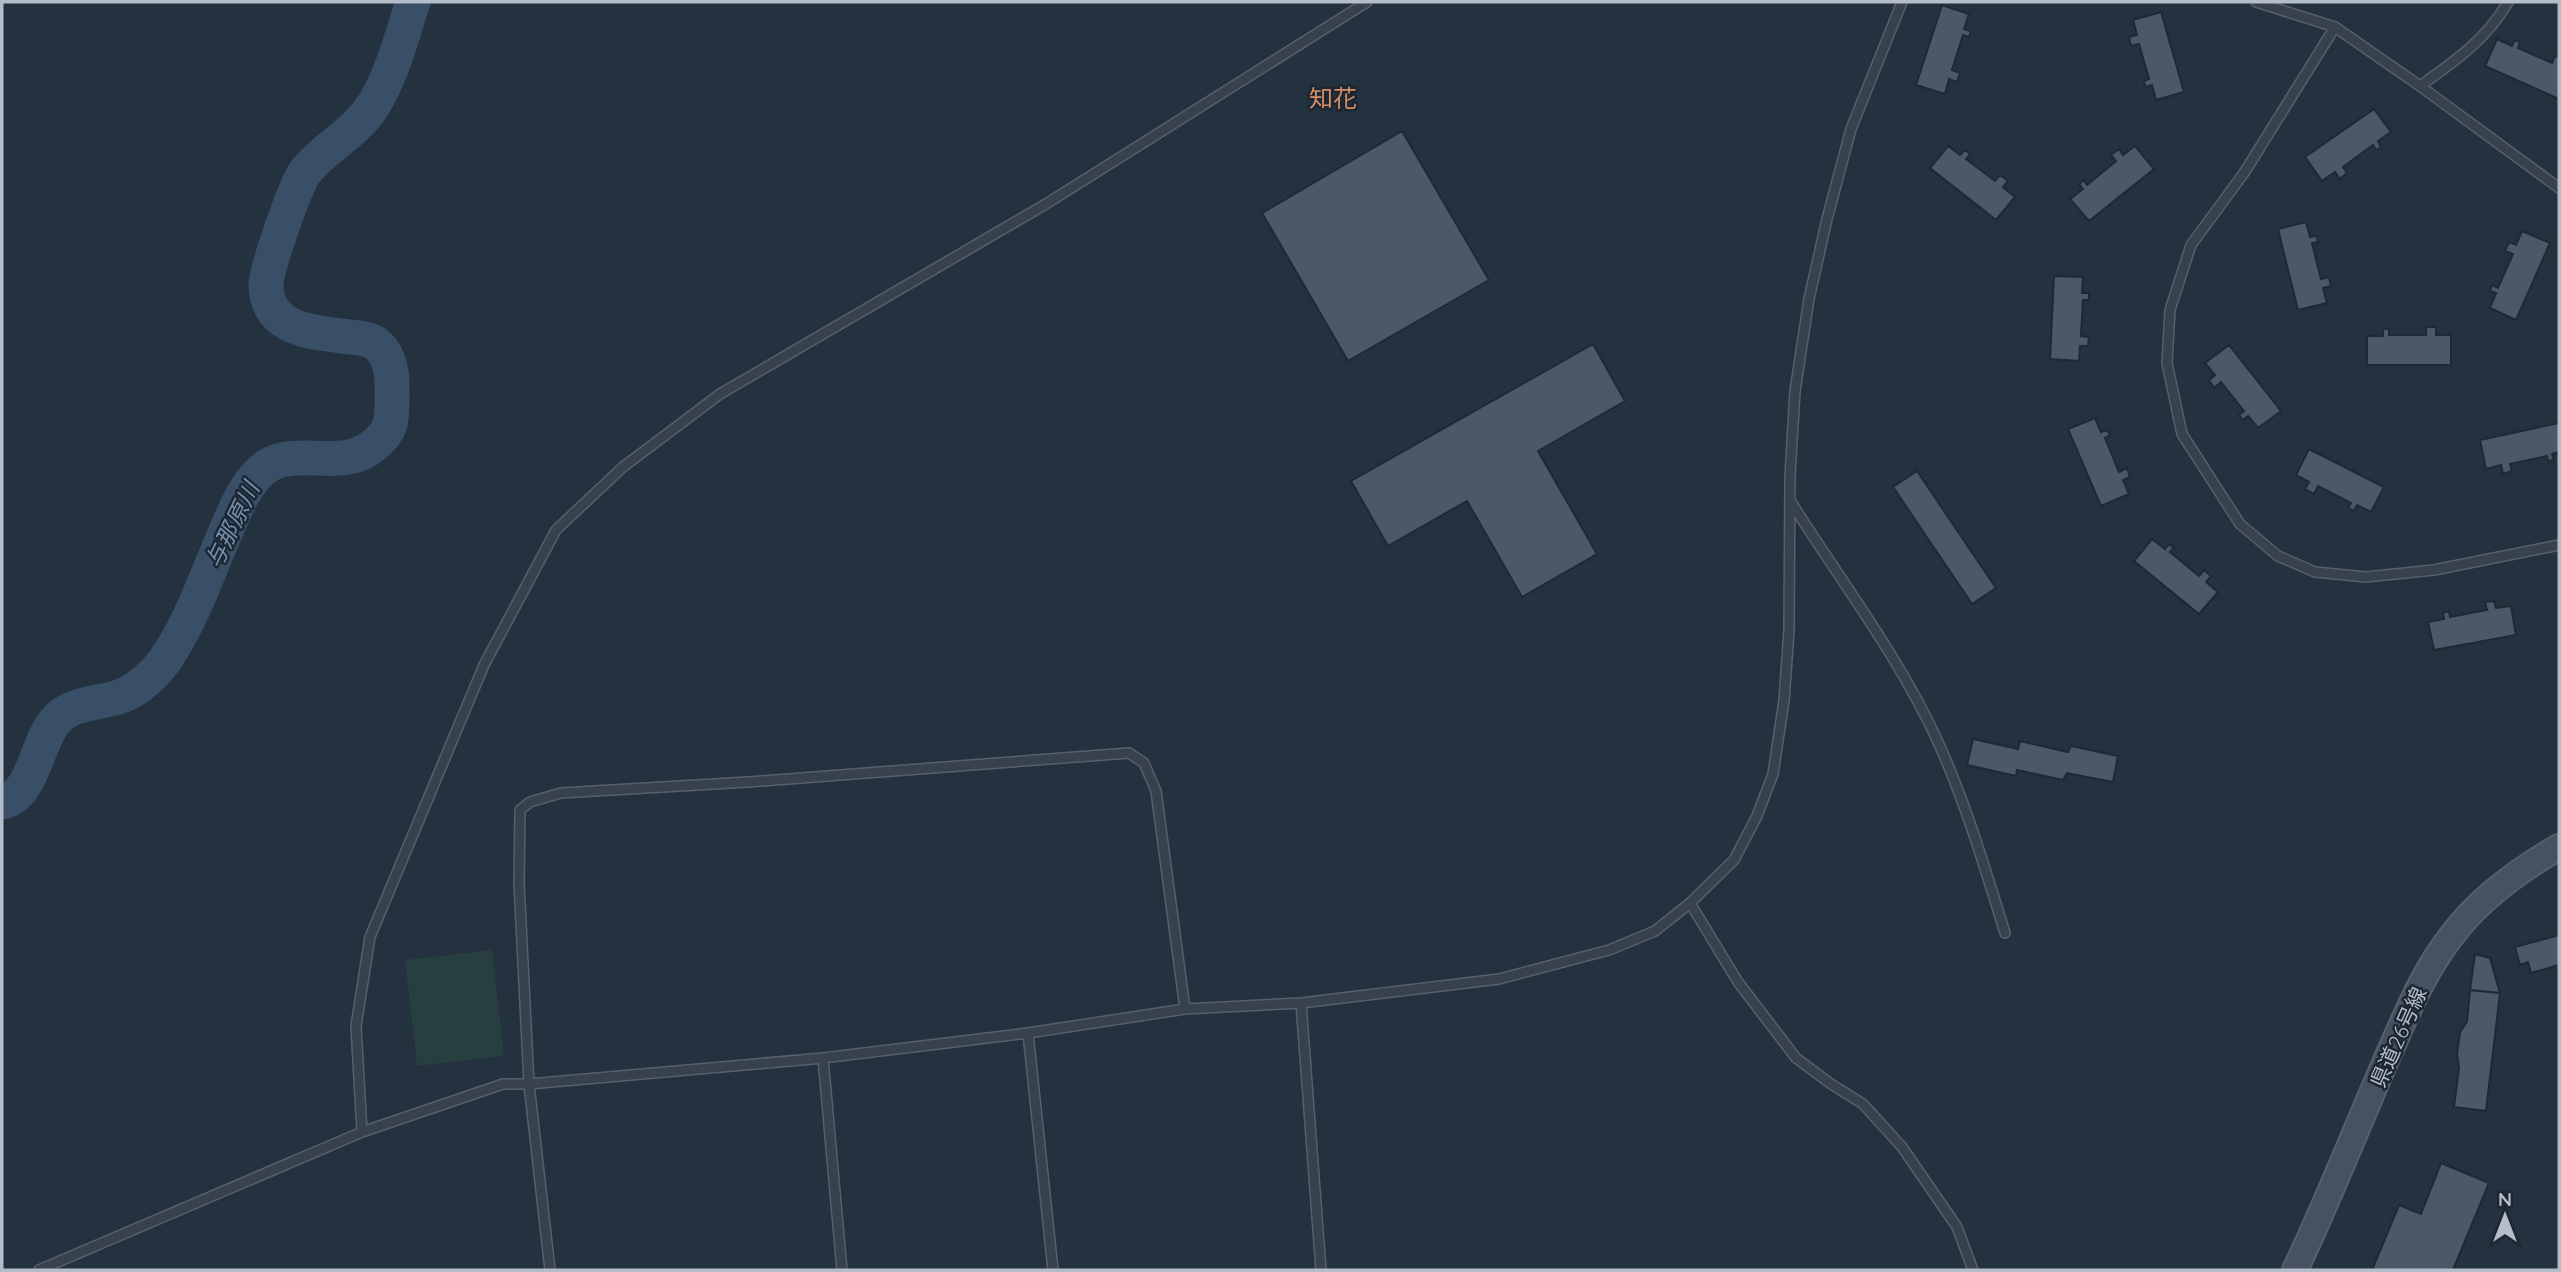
<svg xmlns="http://www.w3.org/2000/svg" width="2561" height="1272" font-family="Quicksand,'Noto Sans JP',sans-serif">
<style>
.green{fill:#273f40}
.lines{fill:none;stroke-linecap:round;stroke-linejoin:round}
.river{stroke:#394f67;stroke-width:35}
.building{fill:#4a5867;stroke:#1f2935;stroke-width:2}
.lane-casing{stroke:#56606c;stroke-width:12}
.secondary-casing{stroke:#56606c;stroke-width:28}
.lane{stroke:#38424e;stroke-width:9}
.secondary{stroke:#465261;stroke-width:24}
.labels{text-anchor:middle;dominant-baseline:central;stroke-width:5;stroke-linejoin:round;paint-order:stroke}
.street-label{font-size:21px;fill:#b4bdc9;stroke:#1d2733}
.water-label{font-size:23px;font-style:italic;fill:#7490ab;stroke:#1d2733}
.quarter-label{font-size:24px;fill:#d48e64;stroke:#1d2733}
</style>
<rect width="100%" height="100%" fill="#24313e"/>
<path class="green" d="M 492,950 L 504,1056 L 417,1066 L 405,960 Z"/>
<g class="lines">
<path class="river" d="M 2,802 C 34,796 36,741 57,719 C 73,702 100,704 121,696 C 137,691 155,674 165,660 C 192,621 207,574 226,531 C 234,512 242,492 256,476 C 287,439 338,475 373,446 C 381,440 387,434 390,424 C 393,411 392,397 392,384 C 392,370 388,352 375,343 C 366,337 353,338 342,336 C 308,332 267,328 266,285 C 266,270 296,183 305,172 C 325,146 355,135 374,104 C 393,73 402,35 413,2"/>
</g>
<path class="building" d="M 1942,5 L 1969,14 L 1964,29 L 1971,31 L 1969,37 L 1963,35 L 1952,70 L 1960,73 L 1957,82 L 1949,79 L 1945,94 L 1916,85 Z
M 2161,12 L 2184,92 L 2156,100 L 2152,85 L 2145,87 L 2144,81 L 2149,79 L 2139,44 L 2131,46 L 2129,37 L 2137,35 L 2133,20 Z
M 2497,39 L 2512,46 L 2515,40 L 2520,42 L 2518,48 L 2552,63 L 2555,56 L 2559,57 L 2559,99 L 2485,66 Z
M 2374,109 L 2391,132 L 2378,141 L 2381,147 L 2376,150 L 2373,145 L 2343,167 L 2347,173 L 2340,179 L 2335,172 L 2322,181 L 2305,157 Z
M 1402,131 L 1489,280 L 1348,361 L 1262,213 Z
M 1948,146 L 1960,155 L 1965,150 L 1970,154 L 1966,159 L 1995,181 L 2000,175 L 2008,181 L 2003,187 L 2015,197 L 1996,220 L 1930,168 Z
M 2135,146 L 2154,169 L 2089,221 L 2070,199 L 2083,189 L 2079,184 L 2084,180 L 2087,185 L 2116,161 L 2111,155 L 2119,149 L 2123,155 Z
M 2306,222 L 2310,237 L 2317,236 L 2318,242 L 2312,243 L 2321,279 L 2329,277 L 2331,286 L 2323,288 L 2327,303 L 2298,310 L 2278,229 Z
M 2522,231 L 2550,243 L 2516,320 L 2490,308 L 2496,293 L 2490,291 L 2492,285 L 2498,288 L 2513,254 L 2505,251 L 2509,242 L 2516,245 Z
M 2054,276 L 2083,277 L 2082,293 L 2089,293 L 2089,300 L 2083,300 L 2081,336 L 2089,337 L 2088,346 L 2080,346 L 2079,361 L 2050,359 Z
M 2426,327 L 2436,327 L 2436,335 L 2451,335 L 2451,365 L 2367,365 L 2367,336 L 2383,336 L 2383,329 L 2389,329 L 2389,335 L 2426,335 Z
M 1593,344 L 1625,401 L 1538,451 L 1597,554 L 1522,597 L 1467,501 L 1388,546 L 1351,481 Z
M 2229,345 L 2281,411 L 2258,428 L 2248,416 L 2243,420 L 2239,415 L 2244,411 L 2221,382 L 2214,388 L 2209,380 L 2215,375 L 2205,363 Z
M 2095,418 L 2101,432 L 2107,430 L 2110,435 L 2105,438 L 2119,472 L 2127,468 L 2130,477 L 2123,480 L 2129,494 L 2101,506 L 2068,429 Z
M 2559,423 L 2559,452 L 2552,454 L 2554,460 L 2548,461 L 2547,456 L 2510,464 L 2512,471 L 2503,474 L 2501,465 L 2486,469 L 2480,440 Z
M 2309,449 L 2384,487 L 2371,512 L 2357,505 L 2354,511 L 2348,508 L 2351,503 L 2318,486 L 2314,494 L 2305,489 L 2309,482 L 2296,475 Z
M 1917,471 L 1996,588 L 1972,604 L 1893,487 Z
M 2152,539 L 2165,549 L 2169,544 L 2174,548 L 2170,552 L 2199,576 L 2204,570 L 2211,576 L 2206,582 L 2218,592 L 2199,614 L 2134,561 Z
M 2494,601 L 2496,608 L 2511,606 L 2516,635 L 2434,650 L 2428,622 L 2444,619 L 2443,613 L 2449,611 L 2450,617 L 2487,610 L 2485,602 Z
M 1973,739 L 2018,749 L 2020,741 L 2068,752 L 2071,746 L 2118,756 L 2113,782 L 2067,773 L 2063,780 L 2017,770 L 2016,776 L 1967,765 Z
M 2559,935 L 2559,965 L 2531,973 L 2528,962 L 2520,965 L 2515,947 Z
M 2475,954 L 2490,958 L 2500,993 L 2470,990 Z
M 2470,990 L 2500,993 L 2486,1111 L 2454,1107 L 2459,1068 L 2457,1054 L 2460,1032 L 2467,1022 Z
M 2441,1163 L 2489,1183 L 2453,1270 L 2372,1270 L 2399,1205 L 2421,1214 Z"/>
<g class="lines">
<defs>
<path id="lane" d="M 2256,2 L 2335,27 L 2420,86 L 2559,188
M 2335,27 L 2244,173 L 2191,245 L 2170,310 L 2167,363 L 2182,434 L 2240,524 L 2278,556 L 2315,572 L 2366,577 L 2434,570 L 2559,545
M 2420,86 C 2454,62 2487,39 2508,2
M 1791,502 C 1840,580 1900,658 1938,742 C 1966,804 1985,868 2005,933
M 1690,903 L 1738,982 L 1796,1058 L 1831,1084 L 1863,1104 L 1902,1147 L 1957,1227 L 1973,1270
M 1301,1003 L 1321,1270
M 1028,1033 L 1053,1270
M 823,1058 L 842,1270
M 362,1132 L 356,1026 L 370,937 L 484,665 L 556,530 L 623,467 L 720,394 L 1046,204 L 1367,2
M 39,1270 L 362,1132 L 503,1084 L 529,1084 L 823,1058 L 1028,1033 L 1185,1009 L 1301,1003 L 1499,979 L 1609,950 L 1655,931 L 1690,903 L 1734,860 L 1757,816 L 1773,774 L 1784,701 L 1789,630 L 1790,476 L 1795,391 L 1809,299 L 1827,219 L 1851,129 L 1902,2
M 550,1270 L 529,1084 L 519,883 L 520,810 L 530,802 L 561,793 L 748,782 L 1129,753 L 1144,763 L 1156,791 L 1185,1009"/>
<path id="secondary" d="M 2295,1270 C 2327,1203 2354,1134 2384,1065 C 2404,1020 2422,973 2453,934 C 2481,897 2519,870 2559,847"/>
</defs>
<use href="#lane" class="lane-casing"/>
<use href="#secondary" class="secondary-casing"/>
<use href="#lane" class="lane"/>
<use href="#secondary" class="secondary"/>
</g>
<g class="labels">
<g class="street-label">
<text transform="translate(2398 1037) rotate(-66)">県道26号線</text>
</g>
<g class="water-label">
<text transform="translate(232 525) rotate(-64)">与那原川</text>
</g>
<g class="quarter-label">
<text x="1333" y="98">知花</text>
</g>
</g>
<rect width="2561" height="1272" fill="none" stroke="#b4bdc9" stroke-width="7"/>
<g transform="translate(2505 1216)" stroke="#1d2733" stroke-width="5" paint-order="stroke">
<path d="M0-5L12 26L0 18L-12 26Z" fill="#b4bdc9"/>
<text y="-10" font-size="19" font-weight="bold" text-anchor="middle" fill="#b4bdc9">N</text>
</g>
</svg>
